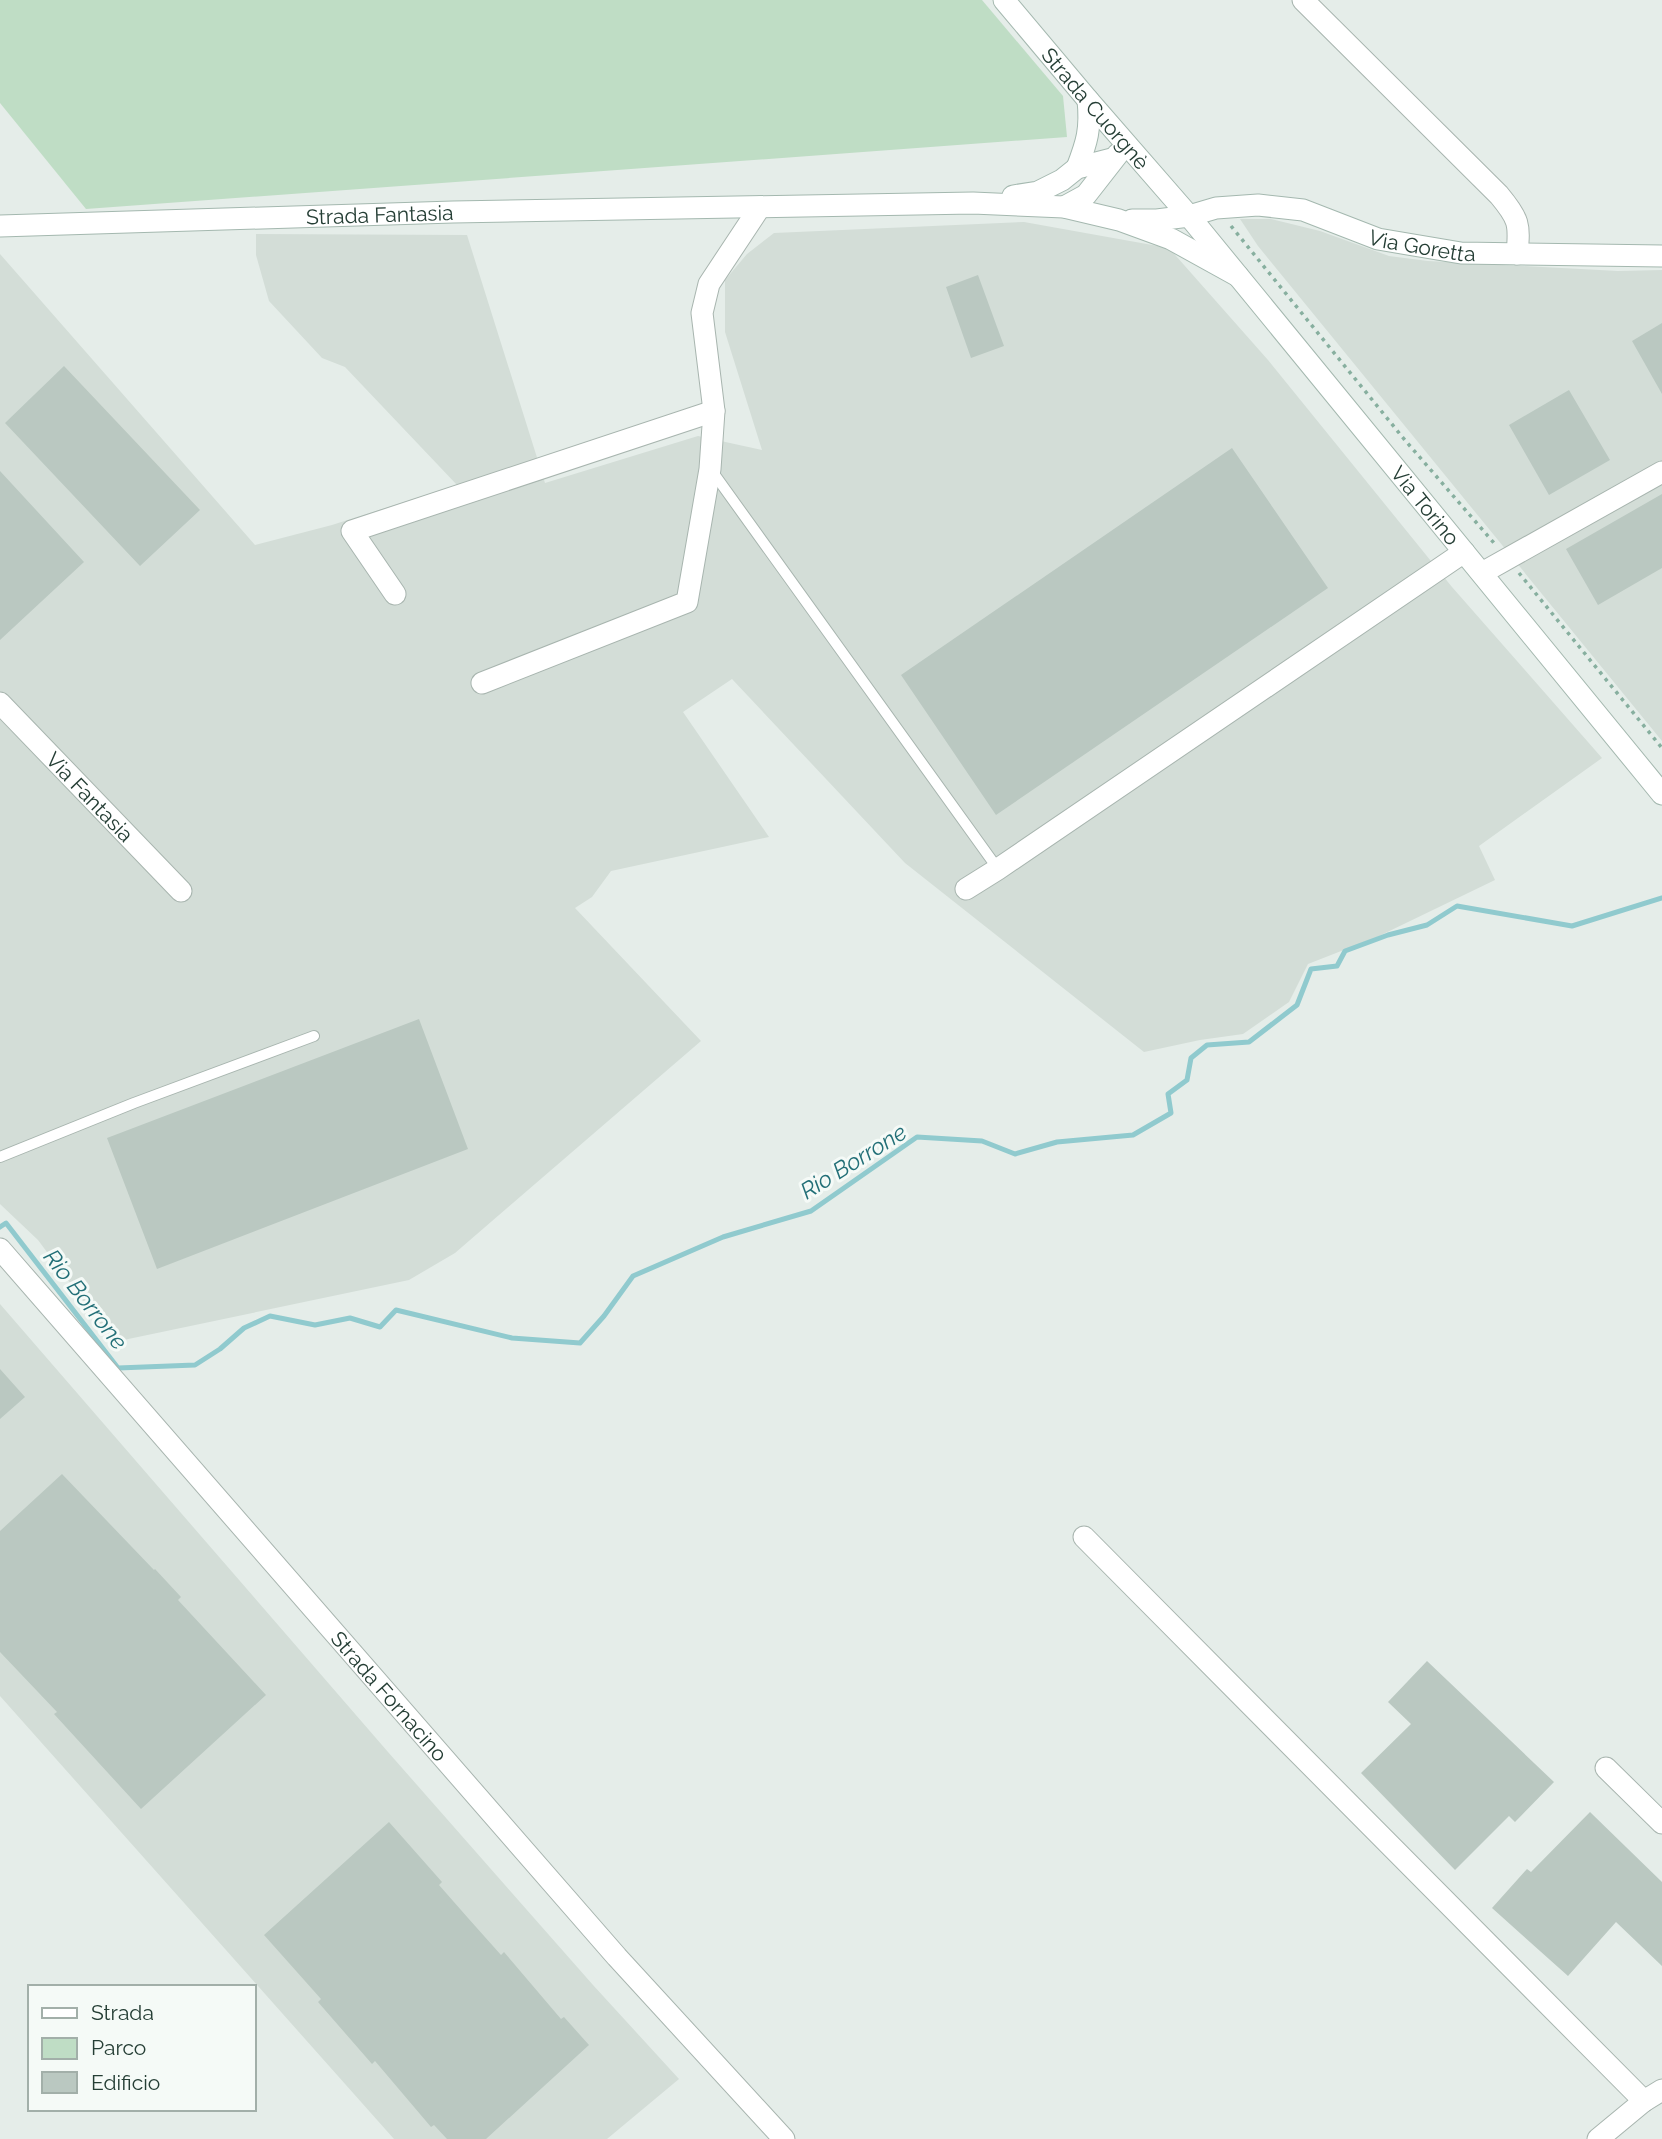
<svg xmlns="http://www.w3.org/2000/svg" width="1662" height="2139" font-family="Raleway,sans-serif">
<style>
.built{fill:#d3ddd7}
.green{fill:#bfddc5}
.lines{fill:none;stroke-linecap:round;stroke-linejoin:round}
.stream{stroke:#90cace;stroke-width:5}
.building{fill:#bac8c1}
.lane-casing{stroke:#a8b5af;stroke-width:12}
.street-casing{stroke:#a8b5af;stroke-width:23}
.secondary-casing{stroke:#a4b8af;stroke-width:23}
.path{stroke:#87af9f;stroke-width:3.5;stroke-dasharray:3.5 5;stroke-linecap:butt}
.lane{stroke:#fff;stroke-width:10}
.street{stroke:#fff;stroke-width:21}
.secondary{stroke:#fff;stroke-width:21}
.labels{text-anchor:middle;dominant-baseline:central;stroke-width:6;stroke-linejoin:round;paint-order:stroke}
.street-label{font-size:21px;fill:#253e35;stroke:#f5faf7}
.water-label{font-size:23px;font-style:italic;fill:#226f77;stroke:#f5faf7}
</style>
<rect width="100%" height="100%" fill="#e5ede9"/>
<path class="built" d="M 1240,219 L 1271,219 L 1320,231 L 1389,256 L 1428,261 L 1618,271 L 1662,270 L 1662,741 L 1258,246 Z
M 1024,222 L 1169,248 L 1268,360 L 1452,587 L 1602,758 L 1479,846 L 1495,880 L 1377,937 L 1308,964 L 1289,1002 L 1243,1034 L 1200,1040 L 1144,1052 L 905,863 L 732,679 L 683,712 L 769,837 L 611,871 L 592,897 L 575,908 L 701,1041 L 455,1253 L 409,1280 L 114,1342 L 38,1240 L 0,1204 L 0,254 L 255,545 L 332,525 L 457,485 L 345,367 L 322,358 L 269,301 L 256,255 L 256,234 L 467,235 L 545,483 L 698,436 L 762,450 L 725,332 L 725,280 L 747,254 L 774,233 Z
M 0,1304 L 388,1752 L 593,1985 L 679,2079 L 607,2139 L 394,2139 L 0,1696 Z"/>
<path class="green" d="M 0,0 L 982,0 L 1063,96 L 1067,137 L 86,209 L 0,103 Z"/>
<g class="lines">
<path class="stream" d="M 0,1227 L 6,1223 L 118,1368 L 195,1365 L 220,1349 L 244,1328 L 270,1316 L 315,1325 L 350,1318 L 380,1327 L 396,1310 L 512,1338 L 580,1343 L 604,1316 L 633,1276 L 723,1237 L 811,1211 L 917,1137 L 982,1141 L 1015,1154 L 1057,1142 L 1133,1135 L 1171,1113 L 1168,1094 L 1187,1080 L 1191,1058 L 1207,1045 L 1249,1042 L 1297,1005 L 1311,969 L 1337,966 L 1345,951 L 1388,935 L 1427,925 L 1457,906 L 1572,926 L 1662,898"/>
</g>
<path class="building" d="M 978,275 L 1004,346 L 971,358 L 946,287 Z
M 1662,323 L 1662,394 L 1632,341 Z
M 64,366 L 200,510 L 140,566 L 5,423 Z
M 1569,390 L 1610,460 L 1549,495 L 1509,425 Z
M 1232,448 L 1328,588 L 996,815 L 901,675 Z
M 0,471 L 84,562 L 0,640 Z
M 1662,494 L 1662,568 L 1598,605 L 1566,549 Z
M 419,1019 L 468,1149 L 157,1269 L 107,1138 Z
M 0,1369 L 25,1397 L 0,1419 Z
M 62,1474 L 154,1570 L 155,1569 L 181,1597 L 178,1600 L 266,1695 L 141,1809 L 54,1714 L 57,1712 L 0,1652 L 0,1531 Z
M 1427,1661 L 1554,1782 L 1515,1822 L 1509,1816 L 1455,1870 L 1361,1773 L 1411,1724 L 1388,1702 Z
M 1590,1812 L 1662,1882 L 1662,1966 L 1616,1922 L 1568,1976 L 1492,1908 L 1527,1869 L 1531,1872 Z
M 389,1822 L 442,1882 L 439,1885 L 468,1918 L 501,1955 L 504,1952 L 561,2019 L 564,2017 L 589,2045 L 486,2139 L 447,2139 L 434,2125 L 431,2127 L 375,2061 L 372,2064 L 318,2002 L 321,1999 L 264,1935 Z"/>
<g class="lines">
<defs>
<path id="lane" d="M 712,471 L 998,869
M 0,1157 L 134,1103 L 314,1036"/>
<g id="street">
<path d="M 1303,0 L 1499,195 C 1519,219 1520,224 1517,254"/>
<path d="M 1482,573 L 1662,472"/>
<path d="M 395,594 L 352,531 L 714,411"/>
<path d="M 482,683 L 687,602 L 710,469 L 714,411 L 702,313 L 709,284 L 760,207"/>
<path id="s1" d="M 0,703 L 181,891"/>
<path d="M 966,889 L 998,869 L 1464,552"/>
<path id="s2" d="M 0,1249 L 617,1957 L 784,2139"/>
<path d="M 1084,1537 L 1644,2101"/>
<path d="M 1606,1768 L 1662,1823"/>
<path d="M 1598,2139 L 1644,2101 L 1662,2090"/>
</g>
<g id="secondary">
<path id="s3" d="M 1004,0 L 1088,100 L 1189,216 L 1662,794"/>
<path d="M 1077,168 C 1087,142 1091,129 1088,100"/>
<path d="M 1013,196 L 1038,192 L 1062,180 L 1077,168 L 1112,159"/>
<path d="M 1064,207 L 1086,195 L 1118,154"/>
<path id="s4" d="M 1132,220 L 1157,220 L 1189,216 L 1216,208 L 1258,205 L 1303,210 L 1378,239 L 1461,253 L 1662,256"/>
<path id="s5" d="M 0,226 L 453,212 L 973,203 L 1064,207 L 1119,220 L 1171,239 L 1238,276"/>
</g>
</defs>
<use href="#lane" class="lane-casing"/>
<use href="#street" class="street-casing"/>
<use href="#secondary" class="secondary-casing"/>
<path class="path" d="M 1231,226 L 1404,439 L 1494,543
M 1519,573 L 1662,748"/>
<use href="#lane" class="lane"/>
<use href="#street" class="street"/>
<use href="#secondary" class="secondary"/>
</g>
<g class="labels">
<g class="street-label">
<text stroke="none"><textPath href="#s3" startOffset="142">Strada Cuorgnè</textPath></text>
<text stroke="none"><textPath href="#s5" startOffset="380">Strada Fantasia</textPath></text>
<text stroke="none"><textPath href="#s4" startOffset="298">Via Goretta</textPath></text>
<text stroke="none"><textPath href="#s3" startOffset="658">Via Torino</textPath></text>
<text stroke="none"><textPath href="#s1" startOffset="130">Via Fantasia</textPath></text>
<text stroke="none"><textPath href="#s2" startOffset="593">Strada Fornacino</textPath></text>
</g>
<g class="water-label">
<text transform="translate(853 1161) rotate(-32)">Rio Borrone</text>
<text transform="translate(86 1299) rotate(52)">Rio Borrone</text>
</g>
</g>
<rect x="28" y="1985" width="228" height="126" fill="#f5faf7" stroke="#a2afa9" stroke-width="2"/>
<rect x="42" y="2008" width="35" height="10" fill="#ffffff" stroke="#a2afa9" stroke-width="2"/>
<text x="91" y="2020" font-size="21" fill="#253e35">Strada</text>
<rect x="42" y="2038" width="35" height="21" fill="#bfddc5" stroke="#a2afa9" stroke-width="2"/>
<text x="91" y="2055" font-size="21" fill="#253e35">Parco</text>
<rect x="42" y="2072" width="35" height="21" fill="#bac8c1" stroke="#a2afa9" stroke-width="2"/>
<text x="91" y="2090" font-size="21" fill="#253e35">Edificio</text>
</svg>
